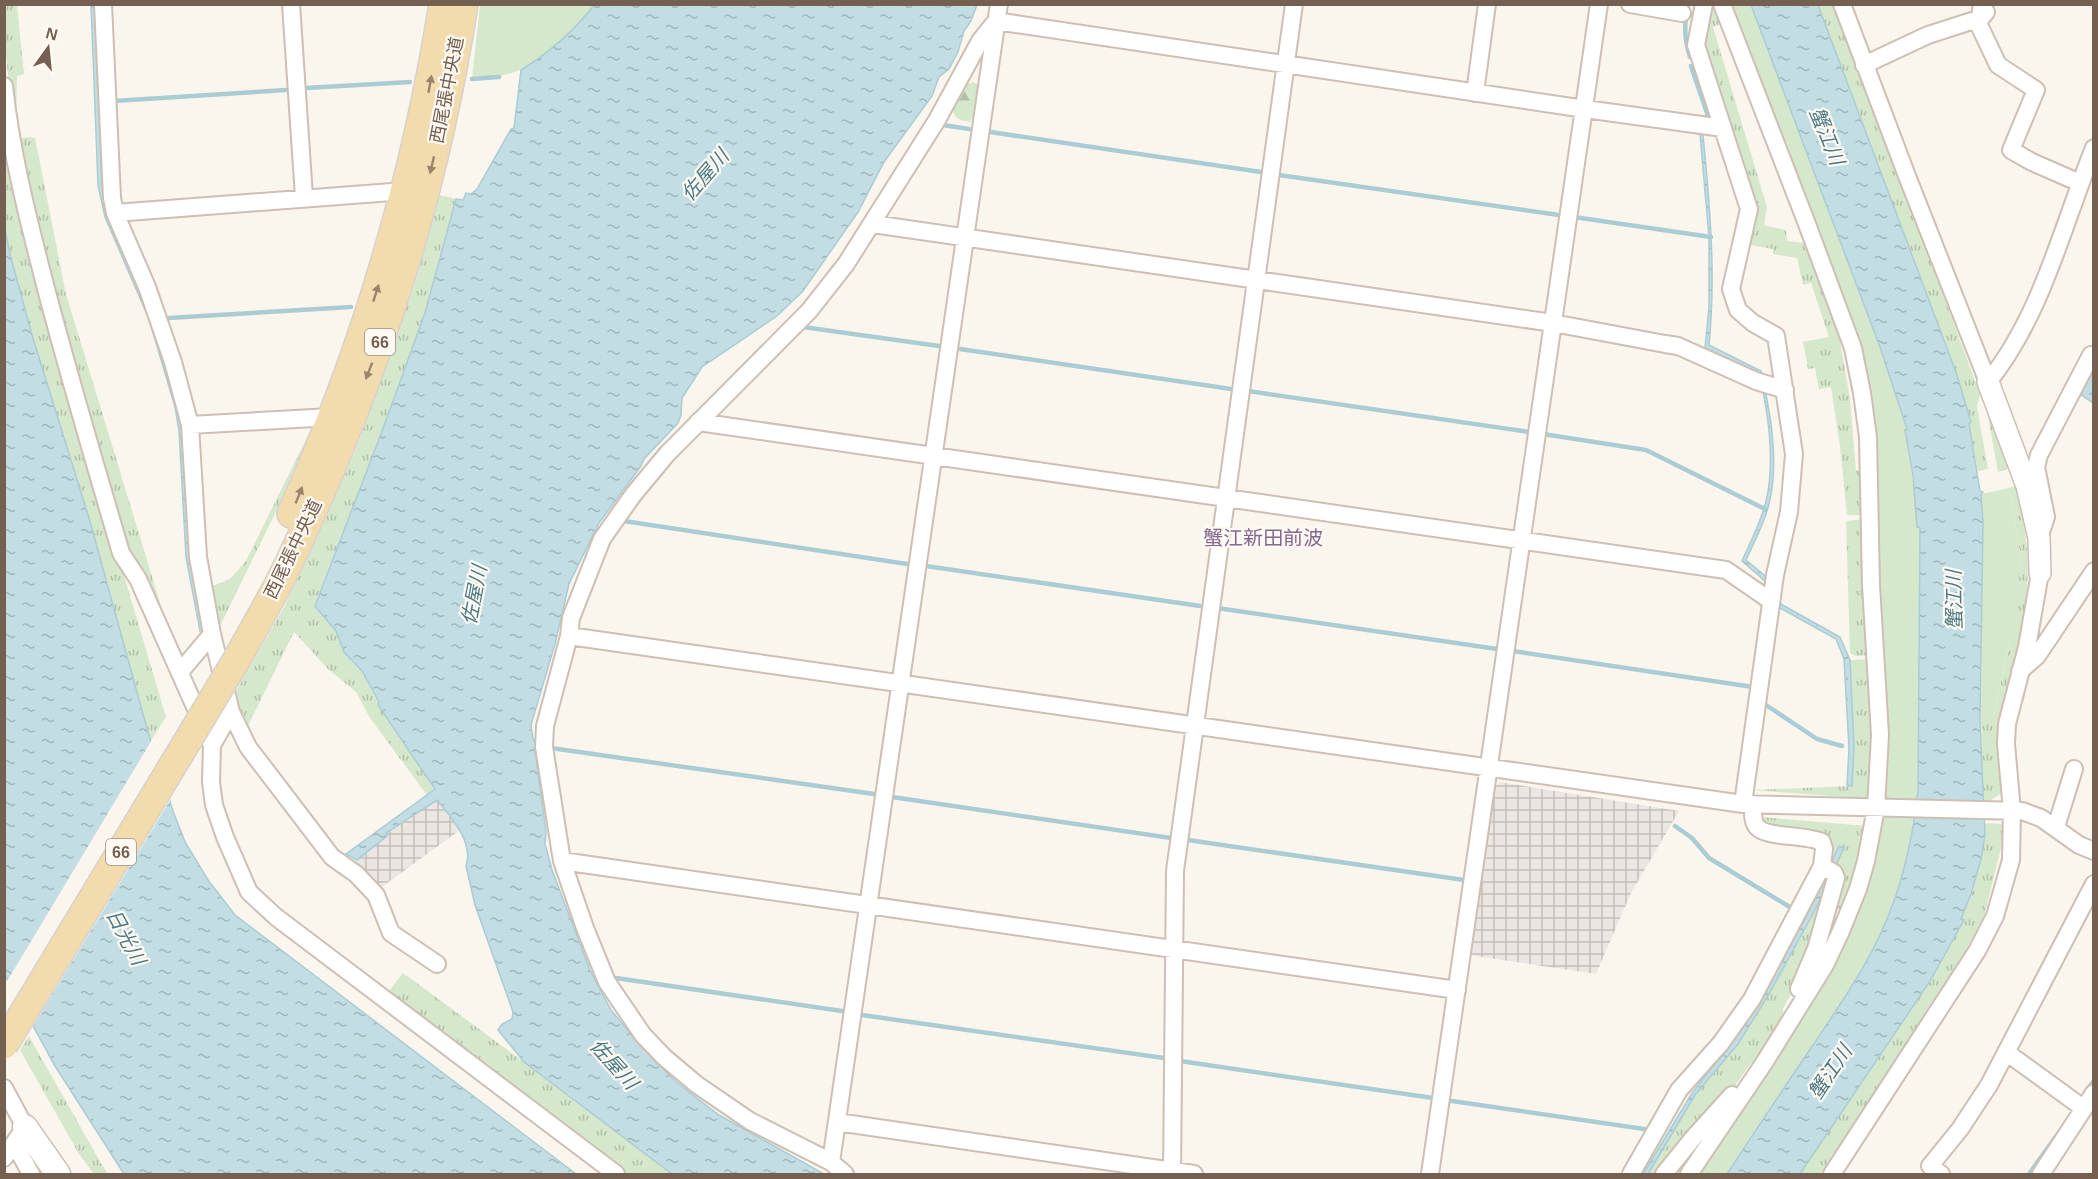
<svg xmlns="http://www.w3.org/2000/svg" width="2098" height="1179" font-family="Arial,'Noto Sans JP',sans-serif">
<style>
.industrial{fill:url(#industrial-grid)}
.grass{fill:url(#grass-tufts)}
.forest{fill:url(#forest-firs)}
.park{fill:#d6e8cc}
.water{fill:url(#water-ripples);stroke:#aaccd4;stroke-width:1.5}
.pier{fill:#fbf6ed}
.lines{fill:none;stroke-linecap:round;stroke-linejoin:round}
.stream{stroke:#aaccd4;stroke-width:4.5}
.minor-casing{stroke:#cdbfb3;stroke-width:20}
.tertiary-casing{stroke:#cdbfb3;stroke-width:24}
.secondary-casing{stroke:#cfbfb1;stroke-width:27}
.primary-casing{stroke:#d8d2ce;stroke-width:30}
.minor{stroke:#fff;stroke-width:16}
.tertiary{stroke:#fff;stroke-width:21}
.secondary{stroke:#fff;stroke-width:24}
.primary{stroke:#f2dbad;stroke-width:27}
.primary-bridge-casing{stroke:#d8d2ce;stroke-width:30;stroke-linecap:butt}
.primary-bridge{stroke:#f2dbad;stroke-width:27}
.oneway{fill:#9a846d}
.labels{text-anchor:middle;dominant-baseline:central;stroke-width:4.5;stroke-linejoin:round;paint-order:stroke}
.shield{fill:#fefaf3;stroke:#9d8e82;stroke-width:1.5}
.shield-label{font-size:16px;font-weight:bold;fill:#745f51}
.street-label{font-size:18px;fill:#745f51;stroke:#fefaf3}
.water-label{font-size:20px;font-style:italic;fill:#4c7a85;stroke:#fefaf3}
.neighbourhood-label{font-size:20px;fill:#84698f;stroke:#fefaf3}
</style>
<defs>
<pattern id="industrial-grid" width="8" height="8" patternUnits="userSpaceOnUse" patternTransform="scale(1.5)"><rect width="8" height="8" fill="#ebe6e1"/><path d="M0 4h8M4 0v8" fill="none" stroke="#c3beb9"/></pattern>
<pattern id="grass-tufts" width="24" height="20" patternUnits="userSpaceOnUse" patternTransform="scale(1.5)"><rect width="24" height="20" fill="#d6e8cc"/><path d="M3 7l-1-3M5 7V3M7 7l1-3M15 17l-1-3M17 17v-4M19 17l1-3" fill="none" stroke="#b2bfa8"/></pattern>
<pattern id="forest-firs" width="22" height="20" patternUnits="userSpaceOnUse" patternTransform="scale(1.5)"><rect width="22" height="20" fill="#d6e8cc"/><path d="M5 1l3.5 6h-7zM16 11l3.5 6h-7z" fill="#b2bfa8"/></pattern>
<pattern id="water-ripples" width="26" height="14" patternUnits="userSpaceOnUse" patternTransform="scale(1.5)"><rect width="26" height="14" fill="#c2dde3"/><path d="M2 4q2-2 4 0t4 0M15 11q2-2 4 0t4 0" fill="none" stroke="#a2b6ba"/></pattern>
</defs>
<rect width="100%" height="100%" fill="#fbf6ed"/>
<path class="industrial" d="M 1500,782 L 1679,811 L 1631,893 L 1596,974 L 1468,955 L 1491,790 Z
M 437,800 L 460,830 L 379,889 L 362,866 L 355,862 L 387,836 L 386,834 Z"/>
<path class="grass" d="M 4,5 L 17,5 L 24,74 L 17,76 L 16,125 L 13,127 L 5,44 Z
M 1709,5 L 1718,5 L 1724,22 L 1713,27 L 1767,207 L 1764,225 L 1786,230 L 1787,241 L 1804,243 L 1840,341 L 1850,399 L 1856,470 L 1861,471 L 1864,515 L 1847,515 L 1840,446 L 1831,387 L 1819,389 L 1815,368 L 1808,369 L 1803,342 L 1829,337 L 1811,283 L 1803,285 L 1797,258 L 1773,254 L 1773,249 L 1745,244 L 1753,210 L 1702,48 Z
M 1818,5 L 1835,5 L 1980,394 L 1977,407 L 1988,469 L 1978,471 L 1968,423 L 1971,422 L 1957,375 Z
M 4,122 L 52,333 L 166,717 L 151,741 L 89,518 L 32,335 L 10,254 L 4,225 Z
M 30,137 L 35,138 L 66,294 L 172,642 L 129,556 L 60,330 L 17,139 Z
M 439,195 L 456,199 L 425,313 L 381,434 L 315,606 L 336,631 L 340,643 L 351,661 L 362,671 L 370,683 L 369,686 L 379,702 L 378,705 L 435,789 L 427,795 L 370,718 L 356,692 L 328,669 L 294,632 L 246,730 L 232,698 L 284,607 L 318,536 L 359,441 L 414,287 Z
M 1987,411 L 2008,469 L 1998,472 Z
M 312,427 L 293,477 L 219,628 L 210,587 L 230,579 L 246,561 Z
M 2015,486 C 2034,551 2030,594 2015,659 C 2012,676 2004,692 2002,708 C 1999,736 2001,763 2004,791 L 1987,803 L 1983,803 L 1981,714 L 1994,714 L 2009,642 L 2021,559 L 2009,488 Z
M 1864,519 L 1872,655 L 1856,656 L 1850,653 L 1846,521 Z
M 1872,659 L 1874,733 L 1870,799 L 1751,790 L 1852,786 L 1854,746 L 1850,660 Z
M 1761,817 L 1867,826 L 1845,911 L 1832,907 L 1839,878 L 1838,866 L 1828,861 C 1834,849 1834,840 1821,832 L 1764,824 L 1761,821 Z
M 1984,823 L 2002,824 L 2003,840 L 1984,917 L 1944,989 L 1820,1174 L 1800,1174 L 1930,981 L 1964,921 L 1961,919 C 1973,889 1986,856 1984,823 Z
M 1830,878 L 1803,972 L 1783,1009 L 1783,1021 L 1761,1057 L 1751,1063 L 1732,1090 L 1660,1174 L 1648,1174 L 1695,1095 L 1738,1044 L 1769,994 L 1815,910 Z
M 403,973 L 524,1062 L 672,1174 L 623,1174 L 386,995 Z
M 29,1036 L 102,1165 L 108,1174 L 94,1174 L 79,1154 L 20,1050 Z"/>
<path class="forest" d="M 974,82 L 979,87 L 974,114 L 970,122 C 942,118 956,103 965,85 Z"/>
<path class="park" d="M 1751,4 L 1880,347 L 1907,430 L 1905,431 L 1920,527 L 1918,791 C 1914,827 1907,863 1895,898 C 1877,952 1844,999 1813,1045 C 1784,1088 1755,1131 1727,1174 L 1692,1174 L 1830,962 L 1879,817 L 1872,426 L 1729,5 Z
M 480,5 L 594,5 C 571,35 539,69 500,76 C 491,78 481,77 472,78 Z
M 2009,488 L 2021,559 L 2017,603 L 1994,714 L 1981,714 L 1983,523 L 1981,494 Z"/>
<path class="water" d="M 595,4 L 977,5 L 971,21 L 964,31 L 958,52 L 949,69 L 939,77 L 932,96 L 884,162 L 858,212 L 803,291 L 777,316 L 702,367 L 682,398 L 681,415 L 678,423 L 644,459 L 641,466 L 599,523 L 569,584 L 555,644 L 531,725 L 533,739 L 536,743 L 535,750 L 546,832 L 545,844 L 552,870 L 590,970 L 611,1010 L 640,1045 L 676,1082 L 719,1115 L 824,1174 L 672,1174 L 524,1062 L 498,1030 L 502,1024 L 512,1019 L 513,1012 L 475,905 L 466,866 C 474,842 451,817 437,800 L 386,833 L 387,836 L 357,860 L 346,854 L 435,789 L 378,705 L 379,702 L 362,671 L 344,652 L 336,631 L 315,606 L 381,434 L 425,313 L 456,199 L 463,200 L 466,193 L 471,194 L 477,189 L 511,129 L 514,128 L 521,70 C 550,52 574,31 595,4 Z
M 91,5 L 95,5 L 102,185 L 105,202 L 153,317 L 183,429 L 190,559 L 204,629 L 200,631 L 186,557 L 179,430 L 175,407 L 149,319 L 105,217 L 98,185 Z
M 1751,5 L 1818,5 L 1957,375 L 1971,422 L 1969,424 L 1980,491 L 1983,492 L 1981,495 L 1983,523 L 1980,722 L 1985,835 L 1981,859 L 1971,894 L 1961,919 L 1964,920 L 1930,981 L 1800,1174 L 1727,1174 C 1755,1131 1784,1088 1813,1045 C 1844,999 1877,952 1895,898 C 1907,863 1914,827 1918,791 L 1920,528 L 1917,527 L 1913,476 L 1905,430 L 1907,429 L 1880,347 Z
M 1700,134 L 1703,135 C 1710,206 1716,275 1709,345 L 1761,371 C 1770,411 1779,458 1770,499 C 1766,520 1755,540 1746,560 L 1769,579 L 1765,581 L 1742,561 C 1751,541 1763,518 1767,497 C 1775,457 1768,411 1759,373 L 1705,348 L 1709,307 L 1709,237 Z
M 4,225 L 10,254 L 32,335 L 89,518 L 148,732 L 173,811 L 185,842 L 208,880 L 235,915 L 576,1174 L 124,1174 L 55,1066 L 5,975 Z
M 2093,362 L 2093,403 L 2077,392 Z
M 1779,603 L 1840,637 L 1850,660 L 1854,746 L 1852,786 L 1847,785 L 1849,748 L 1844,659 L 1836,639 L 1778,607 Z
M 1839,846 L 1844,848 L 1815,910 L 1769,994 L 1738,1044 L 1695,1095 L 1648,1174 L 1643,1174 L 1692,1093 L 1735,1038 L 1761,998 L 1806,917 Z"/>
<path class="pier" d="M 153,738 L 172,797 L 32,1028 L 6,983 Z"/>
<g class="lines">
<path class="stream" d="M 1688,4 C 1684,24 1684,38 1690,57
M 1691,66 L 1710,122
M 472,79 L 499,77
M 306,88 L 410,82
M 114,101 L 286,90
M 943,125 L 969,129
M 990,132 L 1261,172
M 1279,175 L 1559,215
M 1574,217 L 1711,237
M 169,318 L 351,307
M 803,327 L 939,346
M 960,349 L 1231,389
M 1248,391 L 1529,432
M 1543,434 L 1646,450 L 1765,509
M 624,521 L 907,564
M 926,566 L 1200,606
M 1217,608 L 1497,649
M 1512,651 L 1753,687
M 1763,703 L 1817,739 L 1842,746
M 551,748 L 874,794
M 892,797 L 1171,838
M 1675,826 L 1692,838 L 1709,858 L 1793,909
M 1188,840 L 1464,880
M 616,978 L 842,1011
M 862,1015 L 1164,1058
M 1180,1061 L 1433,1098
M 2086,1091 L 2094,1081
M 1445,1100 L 1651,1130
M 2029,1174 L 2057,1135"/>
<defs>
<path id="minor" d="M 103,4 L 112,198 L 115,213 L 147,287 L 173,362 L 190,425 L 198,557 L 212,634 L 231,712 L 248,747 L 332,857 L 356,874 L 376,895 L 391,933 L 437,964
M 291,4 L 304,197
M 1630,4 L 1682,13
M 1704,4 L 1696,45 L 1749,209 L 1731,289 L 1738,310 L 1753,323 L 1776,336 L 1794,454 L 1789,512 L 1775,575 L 1743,804
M 1842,4 L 1907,176 L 1988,382
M 1982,4 L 1979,25 L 1998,65 L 2036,90 L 2011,150 L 2032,162 L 2080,183
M 996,21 L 1585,109 L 1723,128
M 1864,65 L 1928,35 L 1981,18 L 1986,12
M 4,86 C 11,150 26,211 42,273 C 66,367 94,460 121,553 L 138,579 L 212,745
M 1475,93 L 1487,4
M 115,213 L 405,191
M 873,224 L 1553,323 L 1665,344 L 1678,346 L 1756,381 L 1785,390
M 1988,382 C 2042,315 2062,227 2094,148
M 698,422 L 1726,570 L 1771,601
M 190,425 L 331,417
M 2039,538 L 2046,517 L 2036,467 L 2039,455 L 2091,355
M 569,636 L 1743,804 L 2022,811 L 2041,818 L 2079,845 L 2094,851
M 2020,671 L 2037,656 L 2094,571
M 180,672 L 212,634
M 231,712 L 212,745 L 211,782 L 214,805 L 225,837 L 249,892 L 276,917 L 616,1174
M 2056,827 L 2074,769
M 562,861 L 1457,990
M 1799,989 L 1816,949 L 1836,878 L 1834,873 L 1822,866
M 2006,1052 L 2083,1108
M 4,1088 L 25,1127 L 4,1158
M 837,1122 L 1194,1174
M 14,1143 L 31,1174
M 831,1162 L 999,4
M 845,1174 L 831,1162 L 750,1121 L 696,1084 L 664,1057 L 643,1035 L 607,982 L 585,928 L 562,861 L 544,747 L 545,726 L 569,636 L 571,618 L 602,539 L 633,495 L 667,454 L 809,311 L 846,264 L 937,120 L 980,41 L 996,21
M 1172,1174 L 1175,871 L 1294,4
M 1430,1174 L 1599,4
M 1631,1174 L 1679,1090 L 1721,1043 L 1752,999 L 1822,866 L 1824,849 L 1822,842 C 1805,834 1766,838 1757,827 C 1752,821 1753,811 1753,804
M 1664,1174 L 1694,1137 L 1732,1095
M 1689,1174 L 1764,1063 L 1825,965 L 1841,931 L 1858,889 L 1866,861 L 1876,808 L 1880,735 L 1871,585 L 1868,437 L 1862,393 L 1853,348 L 1807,224 L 1722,4
M 1832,1174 L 1977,951 L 1995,916 L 2011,860 L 2012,811 L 2006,744 L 2007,724 L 2027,647 L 2040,573
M 1941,1174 L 1930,1166 L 1960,1129 L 1989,1085 L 2094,884
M 2041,1174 L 2094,1093"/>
<path id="tertiary" d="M 1988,382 L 2027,486 L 2039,538 L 2040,573"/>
<path id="secondary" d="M 25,1127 L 58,1174"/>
<path id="primary" d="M 291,514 C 364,352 415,180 443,4
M 237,659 C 254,628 272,598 287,567 C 372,389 434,200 464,4"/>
</defs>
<use href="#minor" class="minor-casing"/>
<use href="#tertiary" class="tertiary-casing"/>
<use href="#secondary" class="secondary-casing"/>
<use href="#primary" class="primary-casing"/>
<use href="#minor" class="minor"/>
<use href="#tertiary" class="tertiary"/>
<use href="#secondary" class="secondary"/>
<use href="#primary" class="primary"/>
<defs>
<path id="primary-bridge" d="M 4,1045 L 237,659"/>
</defs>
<use href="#primary-bridge" class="primary-bridge-casing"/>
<use href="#primary-bridge" class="primary-bridge"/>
</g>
<defs><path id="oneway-solid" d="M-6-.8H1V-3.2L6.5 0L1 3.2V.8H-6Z" transform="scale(1.5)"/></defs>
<g class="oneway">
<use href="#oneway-solid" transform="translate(430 84) rotate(-80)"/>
<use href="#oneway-solid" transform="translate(432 165) rotate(103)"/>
<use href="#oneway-solid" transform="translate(376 293) rotate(-72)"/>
<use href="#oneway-solid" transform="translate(369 371) rotate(111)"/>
<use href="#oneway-solid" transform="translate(299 495) rotate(-68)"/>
</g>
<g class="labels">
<g class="shield">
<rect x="365" y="329" width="30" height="26" rx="4.5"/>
<rect x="106" y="839" width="30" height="26" rx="4.5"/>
</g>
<g class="shield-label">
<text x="380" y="342">66</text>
<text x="121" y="852">66</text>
</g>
<g class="street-label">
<text transform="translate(447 90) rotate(-79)">西尾張中央道</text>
<text transform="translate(293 549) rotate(-64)">西尾張中央道</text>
</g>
<g class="water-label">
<text transform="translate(1827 136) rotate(68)">蟹江川</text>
<text transform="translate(705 175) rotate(-49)">佐屋川</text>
<text transform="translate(474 595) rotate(-79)">佐屋川</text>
<text transform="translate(1954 600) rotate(-91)">蟹江川</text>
<text transform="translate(126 937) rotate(62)">日光川</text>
<text transform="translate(614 1064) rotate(48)">佐屋川</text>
<text transform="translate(1830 1072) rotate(-56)">蟹江川</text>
</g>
<g class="neighbourhood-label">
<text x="1263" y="538">蟹江新田前波</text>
</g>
</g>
<rect width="2098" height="1179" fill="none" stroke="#745f51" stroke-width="12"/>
<g transform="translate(48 48) rotate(15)" stroke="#fefaf3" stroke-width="4.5" paint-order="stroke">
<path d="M0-4.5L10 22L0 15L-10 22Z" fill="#745f51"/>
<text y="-9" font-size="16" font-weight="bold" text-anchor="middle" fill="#745f51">N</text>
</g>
</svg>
